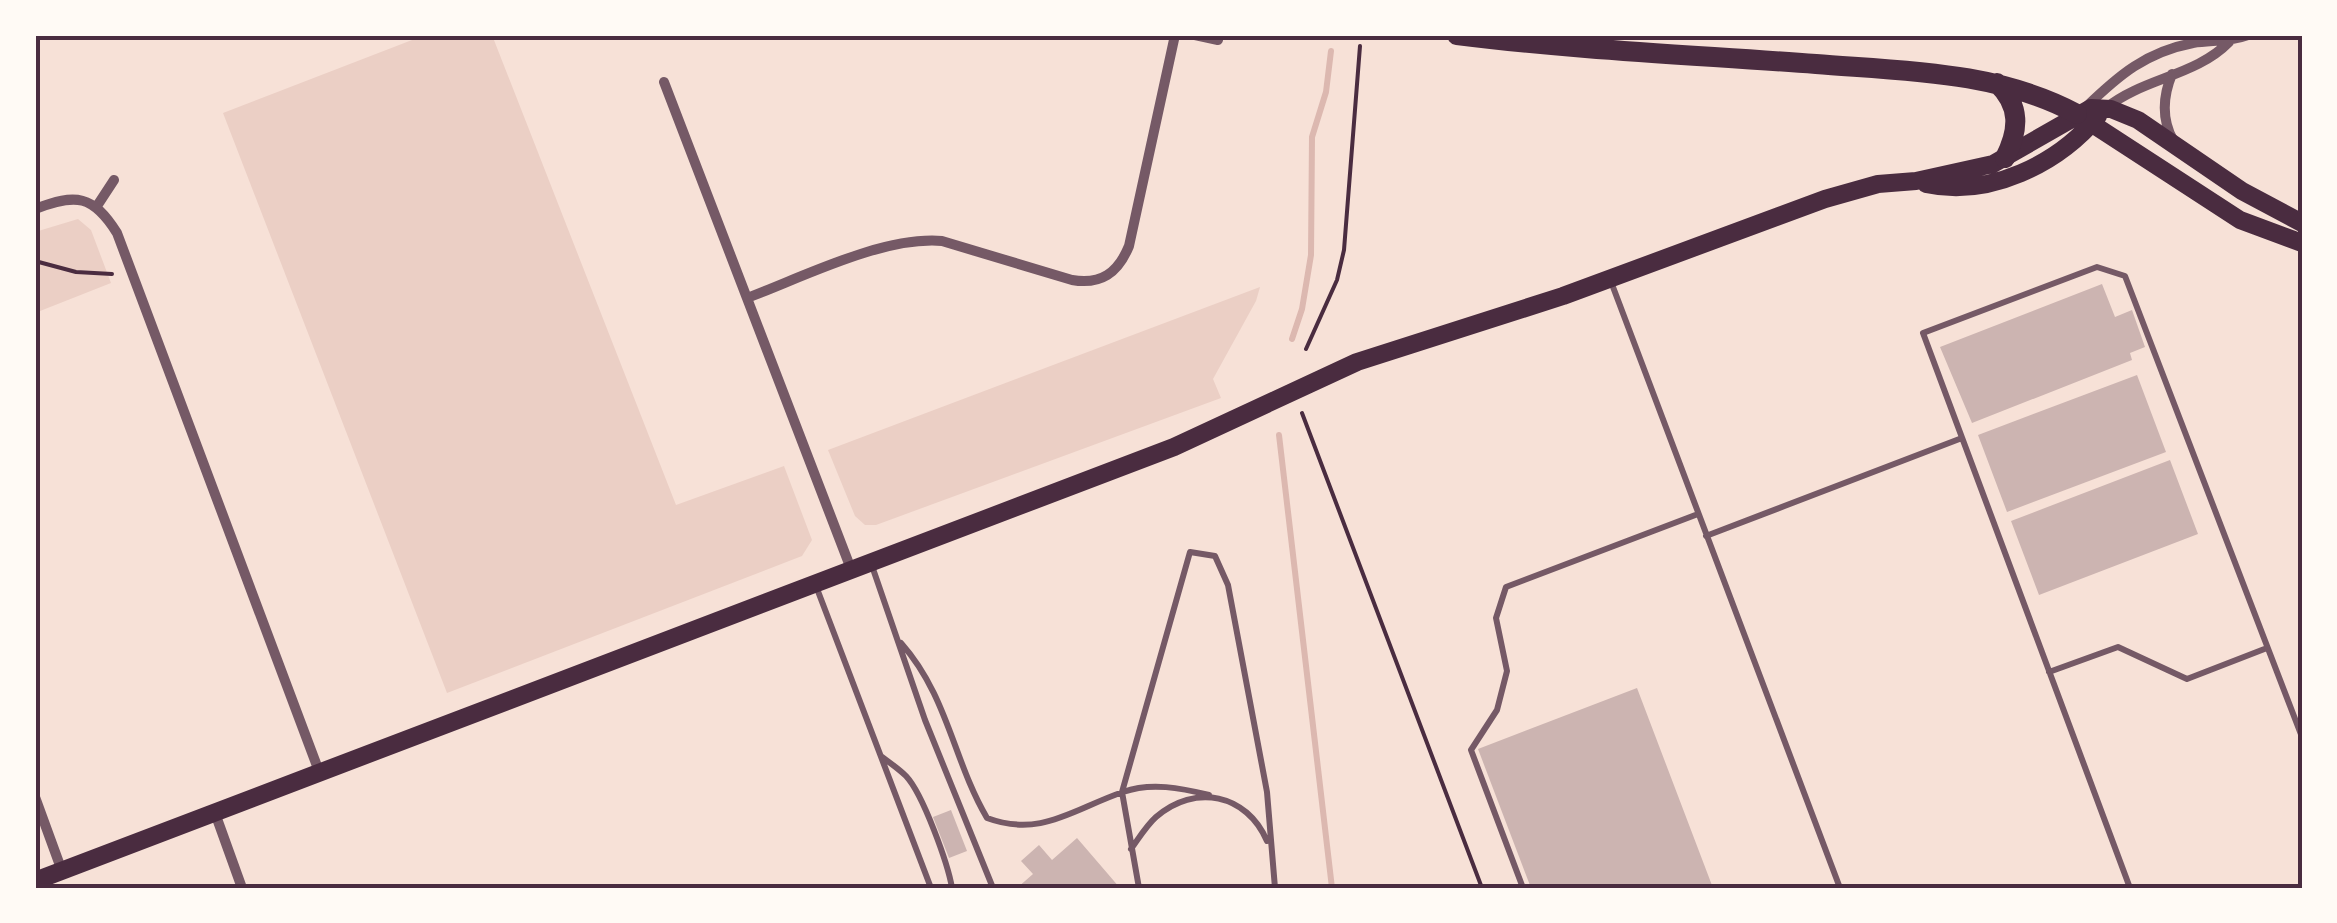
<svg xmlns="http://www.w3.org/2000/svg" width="2337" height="923" font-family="Lato,sans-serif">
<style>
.green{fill:#ebcfc5}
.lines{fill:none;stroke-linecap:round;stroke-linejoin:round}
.stream{stroke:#dcb8b0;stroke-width:6}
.building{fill:#ccb4b1}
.path{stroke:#4a2c40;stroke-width:4}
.service{stroke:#755966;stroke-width:6}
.minor{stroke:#755966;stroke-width:10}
.primary{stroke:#4a2c40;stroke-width:18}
.motorway{stroke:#4a2c40;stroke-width:20}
.neatline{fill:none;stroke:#4a2c40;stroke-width:4}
</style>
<rect width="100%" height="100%" fill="#f7e1d7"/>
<path class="green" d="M 425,35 L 492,35 L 676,505 L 784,466 L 812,540 L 802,556 L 447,693 L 223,113 Z
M 78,219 L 91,230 L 111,283 L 35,313 L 35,232 Z
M 1260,287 L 1256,301 L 1213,379 L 1221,398 L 876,525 L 865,525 L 855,516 L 828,450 Z"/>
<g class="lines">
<path class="stream" d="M 1292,339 L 1302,309 L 1311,255 L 1312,137 L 1326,92 L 1331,51
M 1279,435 L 1332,888"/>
</g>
<path class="building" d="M 2102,284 L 2115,317 L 2132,310 L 2145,347 L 2130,353 L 2132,360 L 1972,423 L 1940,347 Z
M 2137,375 L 2166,452 L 2007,512 L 1978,435 Z
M 2170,460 L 2198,534 L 2039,595 L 2011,521 Z
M 1637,688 L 1713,888 L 1531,888 L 1478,749 Z
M 951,810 L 967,851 L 949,858 L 933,817 Z
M 1077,838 L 1120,888 L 1017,888 L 1033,874 L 1021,861 L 1039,845 L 1052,860 Z"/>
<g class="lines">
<path class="path" d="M 35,261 L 76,272 L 112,274
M 1306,349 L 1337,280 L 1344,250 L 1360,46
M 1302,413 L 1482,888"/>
<path class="service" d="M 1610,279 L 1840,888
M 1706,536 L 1962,438
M 871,563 L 925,720 L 993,888
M 816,586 L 931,888
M 901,643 C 948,696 953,760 987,818 C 1041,838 1073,809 1123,792 C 1151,782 1181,788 1209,795
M 2049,672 L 2118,647 L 2187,679 L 2267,648
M 881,756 C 890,763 899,769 906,776 C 923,794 948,864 952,888
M 1131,849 C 1139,838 1146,826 1156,817 C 1195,783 1247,794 1267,841
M 1139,888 L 1122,792 L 1190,552 L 1215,556 L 1228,585 L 1267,792 L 1275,888
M 1523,888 L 1471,750 L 1497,710 L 1507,671 L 1496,618 L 1506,587 L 1698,514
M 2130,888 L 1923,333 L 2097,267 L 2125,276 L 2302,737"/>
<path class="minor" d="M 1195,35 L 1218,40
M 2172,74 C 2163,96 2161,118 2173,140
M 664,82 L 851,569
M 2086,107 C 2119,75 2146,52 2193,43 C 2213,40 2229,42 2248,35
M 2106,108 C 2143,78 2196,76 2229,42
M 97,206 L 114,180
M 35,209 C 76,193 93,195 117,233 L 320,774
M 747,298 C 803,277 883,236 942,241 L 1072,280 C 1101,285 1118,273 1129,246 L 1175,35
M 35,797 L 62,871
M 215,813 L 242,888"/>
<path class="primary" d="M 2077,114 L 2240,220 L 2302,243
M 1926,184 C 1989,198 2058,164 2098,116
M 35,881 L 1174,447 L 1357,362 L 1563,296 L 1825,199 L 1878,184 L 1916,181 L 1993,164 L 2091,108 L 2111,109 L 2138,120 L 2242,191 L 2302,223"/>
<path class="motorway" d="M 1457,35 C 1577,50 1696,55 1816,64 C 1905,71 1997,71 2077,114
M 1997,83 C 2021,106 2019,130 2005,158"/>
</g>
<rect width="2337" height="923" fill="none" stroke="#fffaf5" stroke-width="75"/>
<rect x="38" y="38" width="2262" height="848" class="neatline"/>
</svg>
